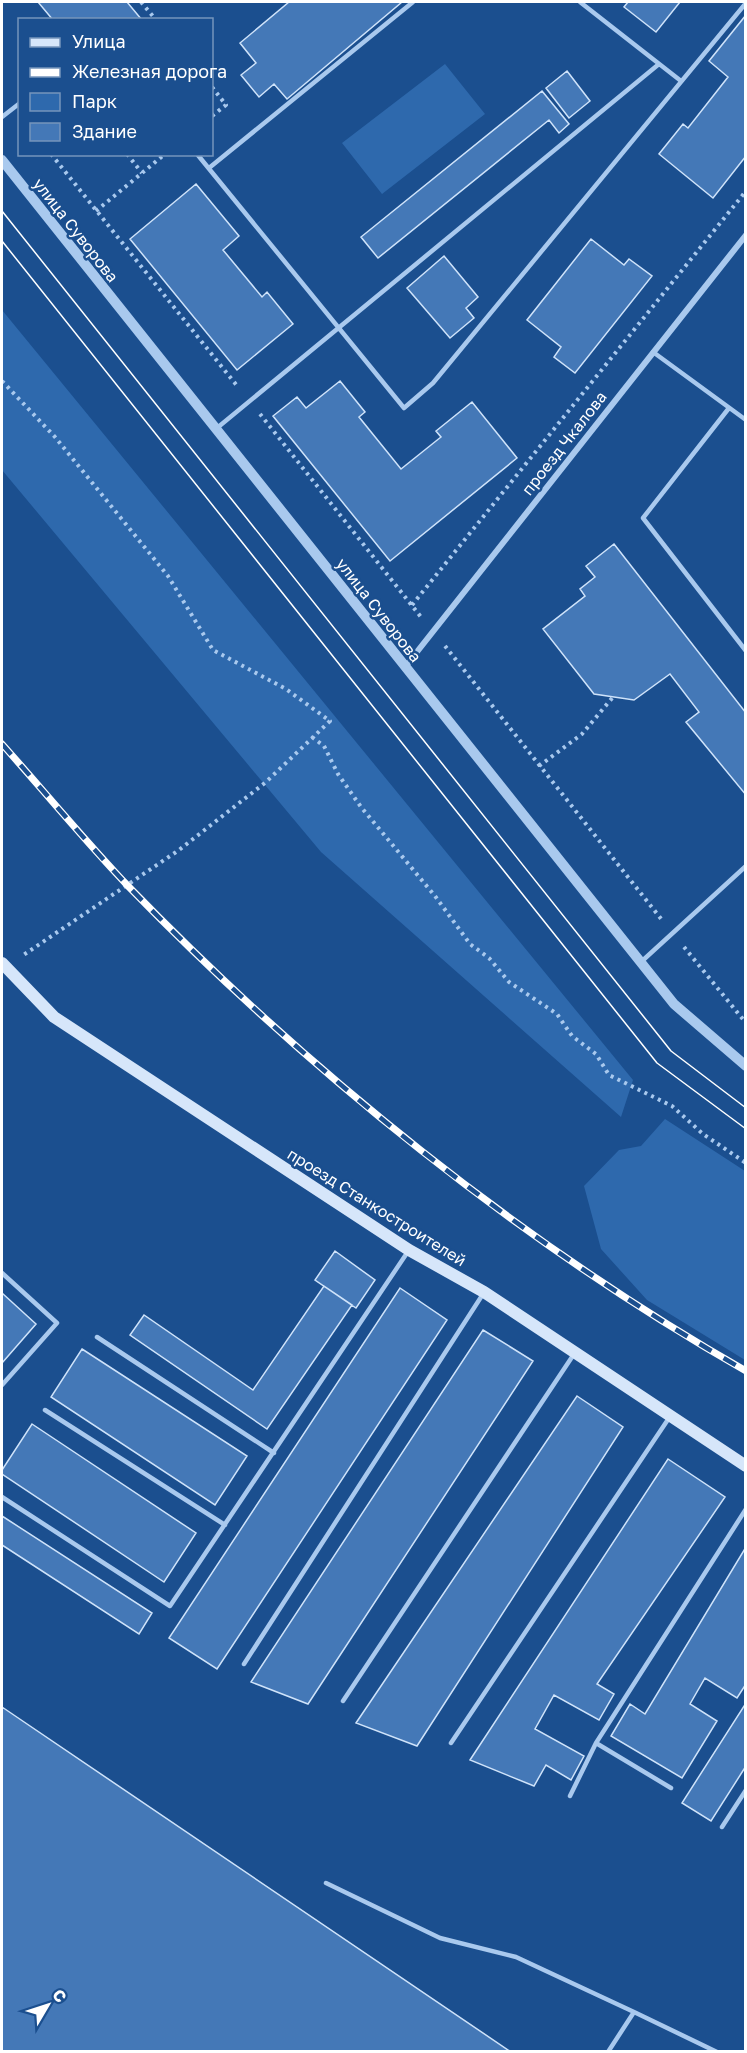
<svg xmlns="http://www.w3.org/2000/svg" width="747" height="2053" font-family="'Golos Text',sans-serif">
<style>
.green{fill:#2e69ad}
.building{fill:#4478b7;stroke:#cfe3fa;stroke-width:1.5}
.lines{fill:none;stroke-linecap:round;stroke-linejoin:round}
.path{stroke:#a9c9ee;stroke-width:4;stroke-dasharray:3 4.5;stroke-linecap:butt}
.service{stroke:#a9c9ee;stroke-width:4.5}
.minor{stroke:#a9c9ee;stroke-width:6}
.tertiary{stroke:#a9c9ee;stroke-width:10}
.secondary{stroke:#d6e6fa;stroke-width:12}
.tram{stroke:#fff;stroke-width:1.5}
.rail-casing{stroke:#fff;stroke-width:7}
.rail{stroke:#1b4f8f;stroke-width:4.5;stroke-dasharray:14;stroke-linecap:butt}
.labels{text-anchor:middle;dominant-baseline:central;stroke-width:5;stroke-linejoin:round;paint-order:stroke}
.street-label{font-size:16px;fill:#fff;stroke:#1b4f8f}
</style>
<rect width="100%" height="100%" fill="#1b4f8f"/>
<path class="green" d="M 445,64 L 485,114 L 382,194 L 342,143 Z
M 2,310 L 633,1080 L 621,1117 L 321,852 L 2,470 Z
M 665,1119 L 745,1171 L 745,1360 L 647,1300 L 601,1249 L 584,1186 L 619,1150 L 641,1146 Z"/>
<path class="building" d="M 38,2 L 127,2 L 142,20 L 53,20 Z
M 289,2 L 402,2 L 287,99 L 274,84 L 259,97 L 241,75 L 256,63 L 240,43 Z
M 628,2 L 680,2 L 656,32 L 624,7 Z
M 746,15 L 746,156 L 713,198 L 659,154 L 683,124 L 688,128 L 728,77 L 709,61 Z
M 567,71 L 590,101 L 569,118 L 546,88 Z
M 542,91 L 569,124 L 559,133 L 549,120 L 378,258 L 361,237 Z
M 196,184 L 239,236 L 223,250 L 262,297 L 267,292 L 293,324 L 237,370 L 130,239 Z
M 591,239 L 624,265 L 629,259 L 652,276 L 575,373 L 554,357 L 561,347 L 527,320 Z
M 444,256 L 478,297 L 466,308 L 474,318 L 450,338 L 407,288 Z
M 340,381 L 365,412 L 359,417 L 401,469 L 441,437 L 436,431 L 472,402 L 517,458 L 390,561 L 273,416 L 297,397 L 306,408 Z
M 614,544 L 746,713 L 746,795 L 686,722 L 699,712 L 670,674 L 634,700 L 594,694 L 543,629 L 585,596 L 580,589 L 595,577 L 586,566 Z
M 335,1251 L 375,1280 L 356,1308 L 315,1280 Z
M 324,1286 L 352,1305 L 267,1429 L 130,1335 L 144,1315 L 253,1390 Z
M 400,1288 L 447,1320 L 217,1669 L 169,1638 Z
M 2,1293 L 36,1324 L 2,1363 Z
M 483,1330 L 533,1361 L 308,1704 L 251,1682 Z
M 82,1349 L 247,1456 L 215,1505 L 51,1397 Z
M 577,1396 L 623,1427 L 417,1746 L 356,1723 Z
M 32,1424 L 196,1533 L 164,1582 L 2,1474 L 2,1470 Z
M 668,1459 L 725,1497 L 597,1684 L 614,1694 L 599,1720 L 554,1695 L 535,1729 L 584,1756 L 571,1780 L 546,1765 L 534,1786 L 470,1760 Z
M 2,1516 L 152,1613 L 139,1634 L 2,1545 Z
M 746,1547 L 746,1684 L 737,1698 L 705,1678 L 690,1704 L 717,1721 L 682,1778 L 611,1736 L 630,1704 L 645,1714 Z
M 746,1703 L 746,1766 L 711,1821 L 682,1803 Z
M 2,1707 L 511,2052 L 2,2052 Z"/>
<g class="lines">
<path class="path" d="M 141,2 L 156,20
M 212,87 L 226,105 L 212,116
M 51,154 L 238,387
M 127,154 L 142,173
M 96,211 L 165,154
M 2,381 L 55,437 L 168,576 L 213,650 L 286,689 L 330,721 L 266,782 L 179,850 L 22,956
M 260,414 L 421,617
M 412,605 L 746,191
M 445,646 L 662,920
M 312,737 L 324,746 L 338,774 L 361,807 L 435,896 L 470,944 L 489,958 L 509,982 L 557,1014 L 572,1036 L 596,1054 L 609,1075 L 672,1106 L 703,1134 L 746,1163
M 539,766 L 582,734 L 613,697
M 684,947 L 746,1023"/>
<path class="service" d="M 580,2 L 681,81
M 2,117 L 20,103
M 197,154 L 404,408 L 433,383 L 746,3
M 209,168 L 413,2
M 653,352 L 746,420
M 729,408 L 643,518 L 746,651
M 217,428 L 659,64
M 641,962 L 746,866
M 2,1273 L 57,1323 L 2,1385
M 97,1337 L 274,1453
M 45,1410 L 225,1525
M 2,1497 L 170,1606 L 409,1250
M 244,1664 L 483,1294
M 343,1701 L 574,1354
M 451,1743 L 669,1418
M 596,1743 L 671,1788
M 570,1796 L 596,1743 L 746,1509
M 722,1827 L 746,1790
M 326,1883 L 440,1938 L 516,1957 L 634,2012 L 608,2052
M 634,2012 L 717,2052"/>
<path class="minor" d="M 405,667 L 746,235"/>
<path class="tertiary" d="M 2,160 L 674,1004 L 746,1066"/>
<path class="secondary" d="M 2,963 L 54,1017 L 409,1250 L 484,1292 L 746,1466"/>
<path class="tram" d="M 2,211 L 671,1051 L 746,1108
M 2,241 L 657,1063 L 746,1129"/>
<defs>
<path id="rail" d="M 2,744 C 44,791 85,841 129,887 C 308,1071 523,1244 746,1371"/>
</defs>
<use href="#rail" class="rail-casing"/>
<use href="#rail" class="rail"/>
</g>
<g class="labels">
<g class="street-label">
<text transform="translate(76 230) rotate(52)">улица Суворова</text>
<text transform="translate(564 443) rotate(-52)">проезд Чкалова</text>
<text transform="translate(379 610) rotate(52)">улица Суворова</text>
<text transform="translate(377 1207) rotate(32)">проезд Станкостроителей</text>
</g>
</g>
<rect width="747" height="2053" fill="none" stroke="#ffffff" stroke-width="6"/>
<rect x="18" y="18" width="195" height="138" fill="#1b4f8f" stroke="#7695bc" stroke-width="1.5"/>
<rect x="30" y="38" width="30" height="9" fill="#d6e6fa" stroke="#7695bc" stroke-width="1.5"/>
<text x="72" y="48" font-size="18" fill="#ffffff">Улица</text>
<rect x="30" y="68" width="30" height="9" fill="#ffffff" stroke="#7695bc" stroke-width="1.5"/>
<text x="72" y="78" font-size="18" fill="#ffffff">Железная дорога</text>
<rect x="30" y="93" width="30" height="18" fill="#2e69ad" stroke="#7695bc" stroke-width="1.5"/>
<text x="72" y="108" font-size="18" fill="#ffffff">Парк</text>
<rect x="30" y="123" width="30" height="18" fill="#4478b7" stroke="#7695bc" stroke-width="1.5"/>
<text x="72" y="138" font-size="18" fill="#ffffff">Здание</text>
<g transform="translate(48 2005) rotate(51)" stroke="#1b4f8f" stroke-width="4.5" paint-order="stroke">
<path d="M0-4.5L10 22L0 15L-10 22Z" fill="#ffffff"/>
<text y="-9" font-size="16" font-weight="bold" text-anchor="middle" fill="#ffffff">С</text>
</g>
</svg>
